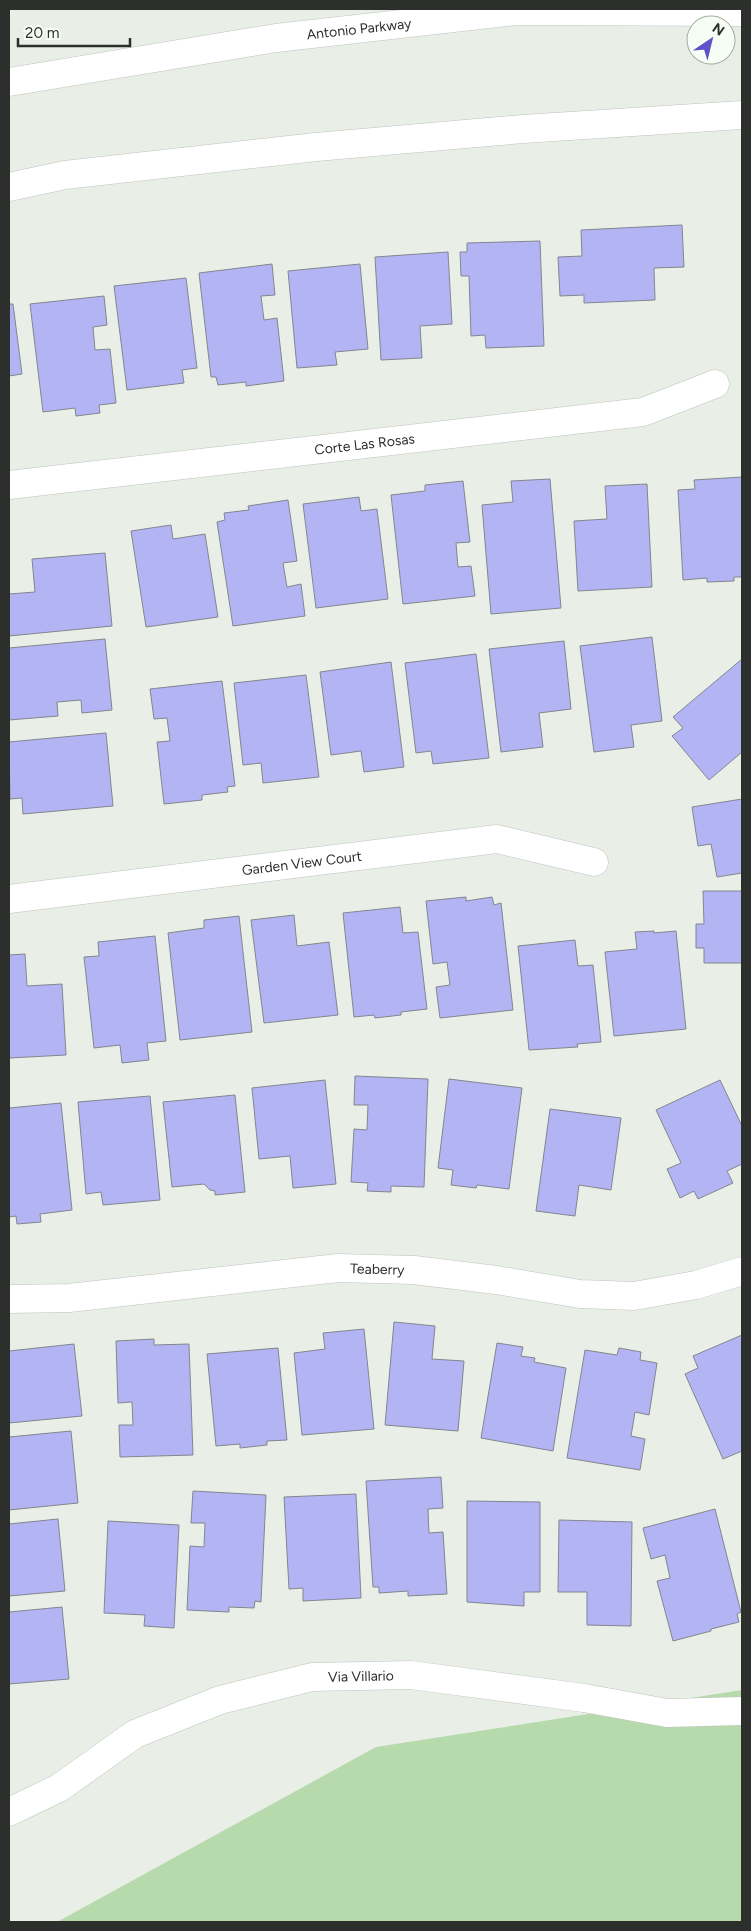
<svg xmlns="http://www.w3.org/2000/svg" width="751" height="1931" font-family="Figtree,sans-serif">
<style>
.green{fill:#b7daad}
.building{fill:#b3b4f4;stroke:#84858e}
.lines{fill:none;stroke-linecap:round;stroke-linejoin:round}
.minor-casing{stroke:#bec4bc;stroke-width:29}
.major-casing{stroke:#bec4bc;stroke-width:29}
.minor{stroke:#fff;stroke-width:28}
.major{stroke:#fff;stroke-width:28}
.labels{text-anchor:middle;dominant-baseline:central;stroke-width:4;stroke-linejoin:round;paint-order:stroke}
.street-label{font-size:14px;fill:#2d2f2c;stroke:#f6fdf4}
</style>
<rect width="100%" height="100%" fill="#e9efe7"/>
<path class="green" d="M 742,1690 L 742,1922 L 57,1922 L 376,1747 Z"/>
<path class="building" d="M 682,225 L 684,267 L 654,268 L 655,300 L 584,303 L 584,295 L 560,296 L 558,257 L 582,256 L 581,230 Z
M 540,241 L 544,346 L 486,348 L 485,335 L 471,336 L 469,276 L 461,276 L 460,252 L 467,252 L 467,243 Z
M 448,252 L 452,324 L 420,326 L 422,358 L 381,360 L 375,257 Z
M 272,264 L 275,295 L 261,296 L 264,320 L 277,318 L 284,381 L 246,386 L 246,382 L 218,385 L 216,377 L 211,377 L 199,273 Z
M 360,264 L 368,349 L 335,352 L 337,365 L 297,368 L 288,271 Z
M 186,278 L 197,368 L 182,370 L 184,383 L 127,390 L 114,286 Z
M 104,296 L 107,325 L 93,327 L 95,350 L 110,349 L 116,403 L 99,405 L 100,413 L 76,416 L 75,408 L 43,412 L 30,304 Z
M 9,304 L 13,304 L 22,374 L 9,376 Z
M 742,477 L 742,577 L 734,577 L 734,581 L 707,582 L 707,578 L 683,580 L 678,490 L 695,489 L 694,480 Z
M 550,479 L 561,608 L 491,614 L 482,505 L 513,502 L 511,481 Z
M 463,481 L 470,542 L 456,543 L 458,567 L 471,566 L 475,596 L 403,604 L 391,495 L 425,491 L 425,485 Z
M 647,484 L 652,587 L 578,591 L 574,521 L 607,519 L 605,486 Z
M 359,497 L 361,511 L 377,509 L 388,599 L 316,608 L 303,504 Z
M 288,500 L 297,561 L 283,563 L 287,587 L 301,584 L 305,616 L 233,626 L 217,522 L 225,520 L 224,513 L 249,510 L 248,506 Z
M 171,525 L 173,539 L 205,534 L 218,617 L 146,627 L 131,531 Z
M 105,553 L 112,626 L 9,636 L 9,594 L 35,592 L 32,559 Z
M 652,637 L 662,721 L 631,725 L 634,747 L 594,752 L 580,646 Z
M 105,639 L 112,710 L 82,713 L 81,700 L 57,702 L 58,716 L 9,720 L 9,648 Z
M 564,641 L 571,709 L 539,713 L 543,747 L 501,752 L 489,649 Z
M 476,654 L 489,758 L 433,764 L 431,751 L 416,753 L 405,663 Z
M 742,659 L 742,752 L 709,780 L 672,736 L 683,728 L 673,717 Z
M 391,662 L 404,767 L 364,772 L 361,751 L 331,755 L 320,672 Z
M 306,675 L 319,777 L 263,783 L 261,763 L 243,765 L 234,683 Z
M 222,681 L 235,786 L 227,787 L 228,792 L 202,795 L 202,800 L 164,804 L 157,742 L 170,741 L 167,718 L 154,719 L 150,689 Z
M 106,733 L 113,806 L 23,814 L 22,798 L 10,799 L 9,742 Z
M 742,799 L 742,873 L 717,877 L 711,844 L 698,846 L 692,807 Z
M 703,891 L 742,891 L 742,963 L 704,963 L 704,948 L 696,948 L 696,924 L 704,924 Z
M 466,897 L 466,901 L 492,897 L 494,905 L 501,903 L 513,1010 L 440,1018 L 436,987 L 450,985 L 447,962 L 433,964 L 426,901 Z
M 400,907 L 403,933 L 418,932 L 427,1009 L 401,1012 L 401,1015 L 375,1018 L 374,1015 L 354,1017 L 343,913 Z
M 294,915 L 297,946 L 329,942 L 338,1015 L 264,1023 L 251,920 Z
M 239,916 L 252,1032 L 180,1040 L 168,933 L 204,928 L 204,920 Z
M 654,931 L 654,933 L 676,931 L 686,1029 L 614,1036 L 605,952 L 637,949 L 635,932 Z
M 155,936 L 166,1041 L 147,1043 L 149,1060 L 122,1063 L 120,1045 L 94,1048 L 84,957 L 99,956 L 98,942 Z
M 575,940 L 578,966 L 593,965 L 601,1042 L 577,1044 L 578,1047 L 529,1050 L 518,946 Z
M 25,954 L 27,986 L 62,984 L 66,1055 L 9,1058 L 9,955 Z
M 355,1076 L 428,1079 L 424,1187 L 391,1186 L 391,1192 L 367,1191 L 368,1183 L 351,1182 L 354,1129 L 367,1130 L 368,1105 L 354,1105 Z
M 449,1079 L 522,1088 L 509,1189 L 477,1185 L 476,1188 L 451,1185 L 453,1170 L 438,1168 Z
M 325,1080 L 336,1184 L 293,1188 L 290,1156 L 259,1159 L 252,1088 Z
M 720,1080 L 742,1126 L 742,1164 L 727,1171 L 733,1183 L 698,1199 L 694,1191 L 680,1198 L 667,1169 L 681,1163 L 656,1110 Z
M 235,1095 L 245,1192 L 215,1195 L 215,1191 L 210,1190 L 204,1184 L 172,1187 L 163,1102 Z
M 150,1096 L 160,1200 L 103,1205 L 101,1192 L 86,1194 L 78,1102 Z
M 61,1103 L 72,1210 L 40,1214 L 41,1222 L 17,1224 L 16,1216 L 9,1217 L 9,1108 Z
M 550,1109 L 621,1118 L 611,1190 L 579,1185 L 575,1216 L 536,1211 Z
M 394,1322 L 435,1326 L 432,1359 L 464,1361 L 458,1431 L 385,1425 Z
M 364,1329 L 374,1429 L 302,1435 L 294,1353 L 325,1349 L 323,1333 Z
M 742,1335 L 742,1451 L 723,1459 L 685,1374 L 698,1368 L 693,1356 Z
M 154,1339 L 154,1345 L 189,1344 L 193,1455 L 120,1457 L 119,1425 L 133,1425 L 132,1402 L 118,1403 L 116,1341 Z
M 497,1343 L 523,1347 L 521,1356 L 535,1358 L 534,1362 L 566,1368 L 553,1451 L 481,1438 Z
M 74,1344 L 82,1416 L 9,1423 L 9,1351 Z
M 278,1348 L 287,1440 L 267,1441 L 267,1445 L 240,1448 L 240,1444 L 216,1446 L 207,1354 Z
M 619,1348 L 641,1352 L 640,1360 L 657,1363 L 649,1415 L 635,1412 L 631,1436 L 645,1439 L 640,1470 L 567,1458 L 585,1350 L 617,1355 Z
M 71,1431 L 78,1503 L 9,1510 L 9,1437 Z
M 441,1477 L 443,1508 L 428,1509 L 429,1533 L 443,1532 L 447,1594 L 408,1596 L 408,1591 L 379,1593 L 379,1587 L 373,1587 L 366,1481 Z
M 193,1491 L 266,1495 L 261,1602 L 255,1601 L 254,1608 L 229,1607 L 229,1612 L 187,1610 L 190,1546 L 204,1547 L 205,1523 L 191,1523 Z
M 356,1494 L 361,1598 L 303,1601 L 303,1588 L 289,1589 L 284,1497 Z
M 467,1501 L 540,1502 L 540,1592 L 524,1592 L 524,1606 L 467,1602 Z
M 715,1509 L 741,1612 L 737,1614 L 739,1622 L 711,1629 L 711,1631 L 673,1641 L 657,1581 L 670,1578 L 665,1555 L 651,1559 L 643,1528 Z
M 58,1519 L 65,1591 L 9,1596 L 9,1524 Z
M 559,1520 L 632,1522 L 631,1626 L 587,1625 L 587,1592 L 558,1592 Z
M 108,1521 L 179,1525 L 174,1628 L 144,1626 L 145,1615 L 104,1613 Z
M 62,1607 L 69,1679 L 9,1684 L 9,1612 Z"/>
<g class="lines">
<defs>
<g id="minor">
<path id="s1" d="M 9,485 L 643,412 L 715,384"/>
<path id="s2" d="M 9,899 L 497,839 L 594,862"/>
<path id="s3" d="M 9,1299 L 69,1298 L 338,1268 L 414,1270 L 496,1280 L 580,1294 L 634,1296 L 696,1285 L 742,1271"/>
<path id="s4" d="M 9,1812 L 59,1788 L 135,1734 L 220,1700 L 312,1677 L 411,1675 L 584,1698 L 667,1713 L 742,1711"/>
</g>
<g id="major">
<path id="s5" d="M 9,82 L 276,38 L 517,11 L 742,12"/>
<path d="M 9,187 L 65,175 L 316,147 L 523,129 L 742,115"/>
</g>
</defs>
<use href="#minor" class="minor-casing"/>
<use href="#major" class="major-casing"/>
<use href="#minor" class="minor"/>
<use href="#major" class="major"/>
</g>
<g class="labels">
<g class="street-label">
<text stroke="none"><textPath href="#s5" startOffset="354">Antonio Parkway</textPath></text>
<text stroke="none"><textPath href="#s1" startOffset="358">Corte Las Rosas</textPath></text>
<text stroke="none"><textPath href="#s2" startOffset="295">Garden View Court</textPath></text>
<text stroke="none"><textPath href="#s3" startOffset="370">Teaberry</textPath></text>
<text stroke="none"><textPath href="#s4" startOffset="384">Via Villario</textPath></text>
</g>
</g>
<rect width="751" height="1931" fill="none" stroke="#2d2f2c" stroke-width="20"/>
<g transform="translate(711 40) rotate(35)"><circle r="24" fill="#f6fdf4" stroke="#a6aba4"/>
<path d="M0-4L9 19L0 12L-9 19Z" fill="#6051ca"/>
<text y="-8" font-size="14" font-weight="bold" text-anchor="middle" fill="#2d2f2c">N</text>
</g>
<path d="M18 38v8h112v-8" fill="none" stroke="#2d2f2c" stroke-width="2.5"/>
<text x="25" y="38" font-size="15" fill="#2d2f2c" stroke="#f6fdf4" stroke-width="4" paint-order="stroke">20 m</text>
</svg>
